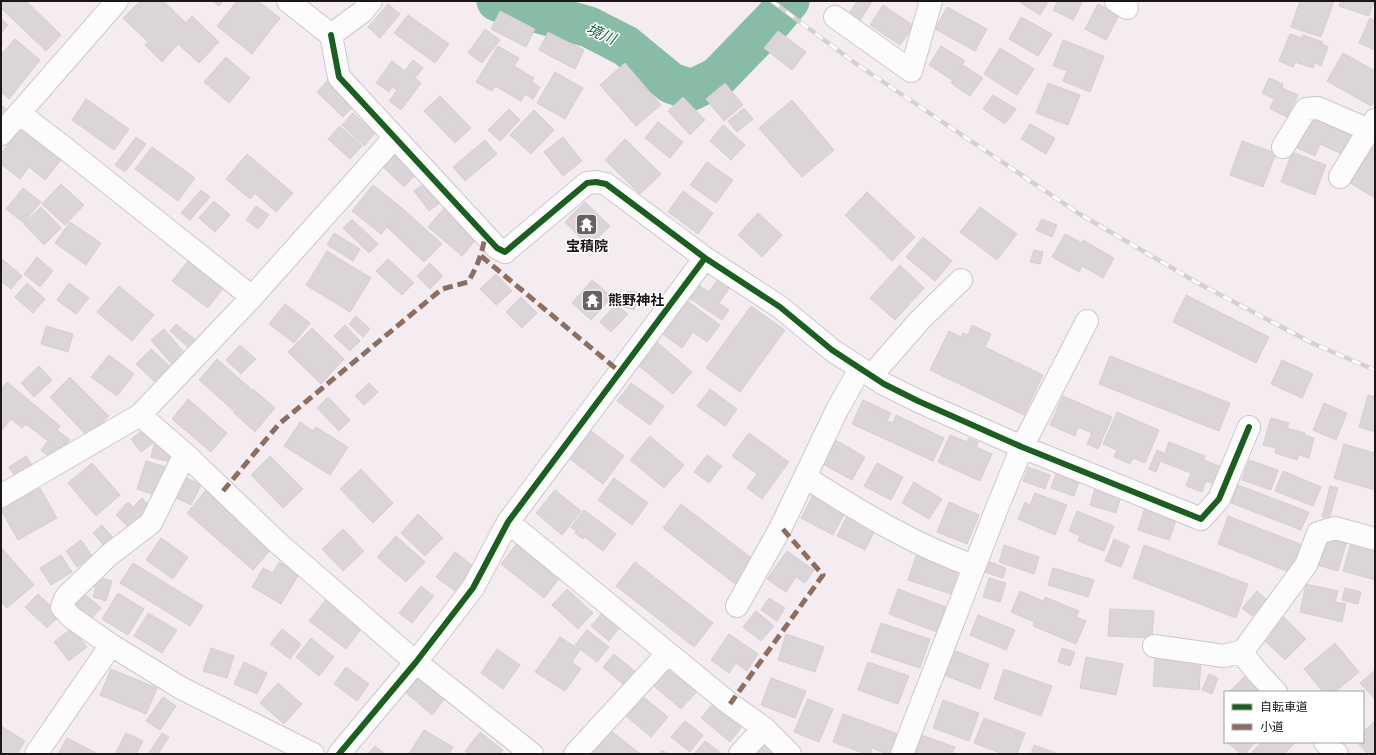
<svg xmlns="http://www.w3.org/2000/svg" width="1376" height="755" font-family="'Work Sans','Noto Sans JP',sans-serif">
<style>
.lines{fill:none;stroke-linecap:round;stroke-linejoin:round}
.river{stroke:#88bca6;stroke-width:41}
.building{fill:#dbd5d8;stroke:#d5cfd2}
.minor-casing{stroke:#cdc7ca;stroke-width:24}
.minor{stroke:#fdfcfd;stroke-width:22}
.rail-casing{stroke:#d4d1d2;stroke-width:4.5}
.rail{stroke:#fff;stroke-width:3;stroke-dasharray:9;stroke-linecap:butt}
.quiet{stroke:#8d6e63;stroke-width:5;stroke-dasharray:10 5;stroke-linecap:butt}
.cycleway-casing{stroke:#fff;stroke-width:8}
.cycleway{stroke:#1b5e20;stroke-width:6}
.labels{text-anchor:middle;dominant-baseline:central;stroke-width:3;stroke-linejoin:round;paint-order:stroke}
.poi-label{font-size:14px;font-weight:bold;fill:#1b1619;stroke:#fff}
.water-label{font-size:15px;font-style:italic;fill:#25604a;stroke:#fff}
</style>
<rect width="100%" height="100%" fill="#f4ecf0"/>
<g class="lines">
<path class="river" d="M 497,1 L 589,27 L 626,46 L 671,83 L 692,90 L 718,77 L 774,19 L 789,1"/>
</g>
<path class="building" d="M 1,1 L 26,1 L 61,35 L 46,51 L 1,8 Z
M 140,1 L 163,1 L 175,12 L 147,41 L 123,18 Z
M 213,1 L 223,1 L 219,6 Z
M 237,1 L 258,1 L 280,18 L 252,54 L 217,26 Z
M 857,1 L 872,1 L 860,21 L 849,14 Z
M 1018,1 L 1049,1 L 1040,15 Z
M 1058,1 L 1083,1 L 1073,20 L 1053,10 Z
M 1300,1 L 1334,1 L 1321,37 L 1291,27 Z
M 1341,1 L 1374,1 L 1369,16 L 1339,6 Z
M 388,4 L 400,14 L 380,38 L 368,27 Z
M 1098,4 L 1119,15 L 1106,40 L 1085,29 Z
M 883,5 L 914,26 L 900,45 L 870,25 Z
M 947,7 L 987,29 L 975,51 L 935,29 Z
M 500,11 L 535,29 L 526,47 L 491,29 Z
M 176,13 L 186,23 L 192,16 L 219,42 L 199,63 L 178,44 L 162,62 L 145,45 Z
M 408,15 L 449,44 L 435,63 L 394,33 Z
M 1021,17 L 1052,34 L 1038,56 L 1009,39 Z
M 1,18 L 8,25 L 1,33 Z
M 1370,18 L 1375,21 L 1375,50 L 1359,43 Z
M 485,29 L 500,40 L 482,63 L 468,53 Z
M 778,31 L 806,52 L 792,70 L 764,48 Z
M 548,32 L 584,50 L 575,69 L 539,50 Z
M 1290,34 L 1302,38 L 1303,35 L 1323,42 L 1322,44 L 1328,47 L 1321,66 L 1315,63 L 1313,68 L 1295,62 L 1293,67 L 1279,61 Z
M 15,39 L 40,60 L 9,99 L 1,92 L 1,55 Z
M 1063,40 L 1104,56 L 1090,92 L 1063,81 L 1067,71 L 1053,66 Z
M 498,46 L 519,58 L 514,66 L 534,78 L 532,82 L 540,87 L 533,99 L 525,94 L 521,101 L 495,86 L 492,91 L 476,82 Z
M 941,46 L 965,61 L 952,80 L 929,65 Z
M 1000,48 L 1034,69 L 1017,95 L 984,74 Z
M 1343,53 L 1375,71 L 1375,98 L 1371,106 L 1327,81 Z
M 226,57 L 250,78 L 229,103 L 204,82 Z
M 413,60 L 423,68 L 415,78 L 421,83 L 401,110 L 389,101 L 397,90 L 392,87 L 389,92 L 376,83 L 392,61 L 405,71 Z
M 625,63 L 661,105 L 636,126 L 600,85 Z
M 963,65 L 983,78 L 970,96 L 951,83 Z
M 555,72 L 583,88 L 565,119 L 537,103 Z
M 1269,78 L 1283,84 L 1282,88 L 1298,95 L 1287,117 L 1270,109 L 1274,99 L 1262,93 Z
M 328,80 L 355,105 L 343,117 L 317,92 Z
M 725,83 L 743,105 L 724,121 L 706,99 Z
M 1048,83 L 1080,95 L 1068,125 L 1036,113 Z
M 993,95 L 1016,109 L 1005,124 L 983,109 Z
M 440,96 L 471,128 L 455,143 L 424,111 Z
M 683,97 L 705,120 L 690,135 L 668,111 Z
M 86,99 L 129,129 L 114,150 L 72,120 Z
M 792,100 L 834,150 L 802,177 L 759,128 Z
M 1,105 L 6,109 L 1,114 Z
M 744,108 L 753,119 L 737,132 L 728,121 Z
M 509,109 L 520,120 L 500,141 L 488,130 Z
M 534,110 L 554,130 L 531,154 L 510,135 Z
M 353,113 L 375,133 L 364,146 L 342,125 Z
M 1312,114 L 1356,134 L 1346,156 L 1320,144 L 1315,156 L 1297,148 Z
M 658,122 L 683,142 L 670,158 L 645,138 Z
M 1030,124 L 1055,138 L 1046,154 L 1021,139 Z
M 23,125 L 63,157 L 45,180 L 29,167 L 20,179 L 1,164 L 1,153 Z
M 723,125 L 745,145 L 731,160 L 710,141 Z
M 340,126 L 362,146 L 350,159 L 328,139 Z
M 136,137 L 146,144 L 125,172 L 115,165 Z
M 563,137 L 582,161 L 563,176 L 544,152 Z
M 625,139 L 661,174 L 640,194 L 605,160 Z
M 485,140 L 497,154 L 465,181 L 453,167 Z
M 1242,141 L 1276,153 L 1263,187 L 1230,175 Z
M 152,147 L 195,178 L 178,201 L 135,169 Z
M 1373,147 L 1375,148 L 1375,198 L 1350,183 Z
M 392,152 L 416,174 L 404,187 L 381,165 Z
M 1292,152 L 1326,165 L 1315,195 L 1281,182 Z
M 247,154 L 293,193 L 276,212 L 255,193 L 250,199 L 226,179 Z
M 707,162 L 733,180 L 716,203 L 690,185 Z
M 426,182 L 441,202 L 429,211 L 414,191 Z
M 61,184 L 84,205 L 65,225 L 42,204 Z
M 373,185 L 402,208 L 381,234 L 352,211 Z
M 23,188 L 41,202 L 24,223 L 6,209 Z
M 201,190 L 210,197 L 190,220 L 181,213 Z
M 683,191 L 713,213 L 698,234 L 668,212 Z
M 867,192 L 915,237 L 892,261 L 845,215 Z
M 214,201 L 230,215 L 215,232 L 199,218 Z
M 585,202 L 610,226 L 589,247 L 565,222 Z
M 256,206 L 269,215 L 258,229 L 246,220 Z
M 41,207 L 61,228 L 44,245 L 24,224 Z
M 445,207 L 479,236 L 462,256 L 428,227 Z
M 980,207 L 1017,234 L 997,260 L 960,232 Z
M 402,208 L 442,244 L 424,262 L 387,227 Z
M 758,213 L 782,235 L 762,257 L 738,235 Z
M 352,219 L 378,244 L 369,253 L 343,228 Z
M 1042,219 L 1057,225 L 1052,237 L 1036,230 Z
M 70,222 L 101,243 L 86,265 L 55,243 Z
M 334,233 L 360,249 L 353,261 L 327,245 Z
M 1065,234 L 1082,243 L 1083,240 L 1114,258 L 1103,278 L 1082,266 L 1079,272 L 1052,257 Z
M 923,237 L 952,261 L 935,281 L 906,257 Z
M 1034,250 L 1043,252 L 1040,264 L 1030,262 Z
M 327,251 L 371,278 L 350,312 L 306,285 Z
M 37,257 L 53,271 L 40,287 L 24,274 Z
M 2,259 L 22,276 L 11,289 L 1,281 Z
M 388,259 L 414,283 L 402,295 L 376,271 Z
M 189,260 L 224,287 L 208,308 L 172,281 Z
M 430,263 L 443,276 L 430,289 L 417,276 Z
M 900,265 L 924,288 L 895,320 L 870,298 Z
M 496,274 L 512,291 L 496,305 L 480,289 Z
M 718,279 L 730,287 L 719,303 L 729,310 L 722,320 L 689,298 L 698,285 L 709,292 Z
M 592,280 L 612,297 L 591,320 L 572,303 Z
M 27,283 L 45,299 L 33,313 L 15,297 Z
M 69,283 L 89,298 L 76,314 L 57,300 Z
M 119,286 L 154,315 L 132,341 L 97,312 Z
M 628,291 L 639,293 L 634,310 L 624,307 Z
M 1186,295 L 1269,337 L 1256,363 L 1173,322 Z
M 521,297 L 537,313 L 522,328 L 506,312 Z
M 686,300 L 720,325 L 707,342 L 693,332 L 682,348 L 661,333 Z
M 285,304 L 310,323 L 294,343 L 269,324 Z
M 616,304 L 628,314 L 611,332 L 600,322 Z
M 751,306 L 785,330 L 740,392 L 706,368 Z
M 356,316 L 370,329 L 363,337 L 349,324 Z
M 176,324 L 197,341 L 190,349 L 170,331 Z
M 345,325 L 360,341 L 350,351 L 334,336 Z
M 972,325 L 991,334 L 985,347 L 1043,375 L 1024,415 L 930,370 L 949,331 L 961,337 L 963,333 L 968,335 Z
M 46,326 L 73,334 L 68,352 L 41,344 Z
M 312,328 L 344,359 L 321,384 L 288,352 Z
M 164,329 L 188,357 L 175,368 L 151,340 Z
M 657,342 L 692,372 L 673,394 L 638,365 Z
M 240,345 L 256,359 L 241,374 L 226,360 Z
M 151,349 L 175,371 L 160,387 L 136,364 Z
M 109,355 L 134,374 L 117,396 L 91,377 Z
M 1110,356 L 1230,403 L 1219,431 L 1099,384 Z
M 217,359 L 251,389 L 233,410 L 199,380 Z
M 1282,360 L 1313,374 L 1302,398 L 1271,384 Z
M 39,366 L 52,380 L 34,397 L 21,383 Z
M 70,377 L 109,416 L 88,437 L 50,397 Z
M 7,382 L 60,426 L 57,430 L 70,440 L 53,460 L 41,450 L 48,441 L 26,424 L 22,428 L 11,419 L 1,431 L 1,389 Z
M 369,383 L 378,392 L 364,405 L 355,396 Z
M 631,383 L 664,406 L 650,425 L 617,401 Z
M 253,389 L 275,408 L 255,432 L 233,412 Z
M 710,389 L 737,409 L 725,426 L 697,406 Z
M 1368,395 L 1375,397 L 1375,432 L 1359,427 Z
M 1063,396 L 1112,417 L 1098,449 L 1087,444 L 1092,433 L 1078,427 L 1075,436 L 1050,425 Z
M 328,397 L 350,420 L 339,431 L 317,408 Z
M 188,399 L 227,433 L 211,452 L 172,419 Z
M 863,400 L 891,413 L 887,421 L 893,423 L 896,415 L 944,438 L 933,461 L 852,424 Z
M 1324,403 L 1347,413 L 1336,440 L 1313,430 Z
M 1117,412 L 1159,430 L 1145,463 L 1133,458 L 1130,464 L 1114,457 L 1117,450 L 1103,444 Z
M 1271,418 L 1289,423 L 1287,428 L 1305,433 L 1305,435 L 1314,438 L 1309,458 L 1299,455 L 1297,460 L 1275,453 L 1276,448 L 1263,445 Z
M 300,422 L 313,431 L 316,427 L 348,447 L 330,475 L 284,446 Z
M 148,427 L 158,439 L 141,452 L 131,439 Z
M 587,428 L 624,456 L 603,484 L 566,456 Z
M 749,433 L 789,462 L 762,499 L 747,488 L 757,474 L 732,456 Z
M 950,435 L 967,442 L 969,438 L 978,442 L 976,447 L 992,454 L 980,481 L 938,462 Z
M 650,436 L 684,465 L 664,488 L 630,460 Z
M 832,438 L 865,457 L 852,480 L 819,462 Z
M 155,441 L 173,447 L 170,462 L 151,457 Z
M 1169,442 L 1205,456 L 1204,460 L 1224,468 L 1217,485 L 1206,481 L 1202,492 L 1186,486 L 1191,473 L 1162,462 Z
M 1344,444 L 1375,453 L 1375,490 L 1334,478 Z
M 1157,450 L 1164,453 L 1156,472 L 1149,469 Z
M 707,455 L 722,466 L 709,483 L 694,472 Z
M 26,456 L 35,470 L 18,481 L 9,467 Z
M 270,456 L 303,489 L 283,508 L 251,475 Z
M 1249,460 L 1278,470 L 1271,490 L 1242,480 Z
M 146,461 L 166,467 L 158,496 L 137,489 Z
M 92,463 L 120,495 L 96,516 L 68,483 Z
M 877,463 L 903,477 L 891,500 L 864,486 Z
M 1028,467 L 1050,475 L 1045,489 L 1023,481 Z
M 361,469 L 393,503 L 373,523 L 340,489 Z
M 1057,471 L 1080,479 L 1074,496 L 1051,488 Z
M 1283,471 L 1321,487 L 1313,506 L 1275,491 Z
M 183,476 L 201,485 L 191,505 L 172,496 Z
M 614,478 L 648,503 L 632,525 L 598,500 Z
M 914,482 L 942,499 L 929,519 L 902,503 Z
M 1096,485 L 1122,493 L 1116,513 L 1090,505 Z
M 1238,485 L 1309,512 L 1301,530 L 1231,503 Z
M 1330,486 L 1338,488 L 1329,519 L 1322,517 Z
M 40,488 L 57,518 L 18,540 L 1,510 Z
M 816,489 L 848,507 L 833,535 L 801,518 Z
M 206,490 L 273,547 L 253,570 L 187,513 Z
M 555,490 L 581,511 L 562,535 L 536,513 Z
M 1035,493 L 1067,505 L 1055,535 L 1018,519 L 1025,502 L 1030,505 Z
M 142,498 L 152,508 L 131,530 L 116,515 L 128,502 L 133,507 Z
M 949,502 L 979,515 L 967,544 L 937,532 Z
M 681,504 L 758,563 L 739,587 L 663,528 Z
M 1145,507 L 1177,518 L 1169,540 L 1138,530 Z
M 584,510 L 616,534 L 603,551 L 585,537 L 583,539 L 575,533 L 577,532 L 571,527 Z
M 1077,511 L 1114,526 L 1104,551 L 1078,541 L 1080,536 L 1069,531 Z
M 849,512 L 877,526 L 865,550 L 837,536 Z
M 418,514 L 443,538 L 425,556 L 401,533 Z
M 1228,516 L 1305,546 L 1294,574 L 1218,544 Z
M 102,525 L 115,540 L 106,548 L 93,533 Z
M 343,529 L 364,551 L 343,571 L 322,549 Z
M 396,536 L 425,562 L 406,582 L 377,557 Z
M 1321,536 L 1346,544 L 1338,571 L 1313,564 Z
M 161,538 L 188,557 L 173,579 L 146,560 Z
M 1114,539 L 1129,546 L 1121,567 L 1105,561 Z
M 81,540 L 92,556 L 77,567 L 66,551 Z
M 518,542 L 562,575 L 544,598 L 501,564 Z
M 1351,543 L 1375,549 L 1375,580 L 1343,571 Z
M 1004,545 L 1039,557 L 1034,574 L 999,562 Z
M 1144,545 L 1248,584 L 1236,618 L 1133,578 Z
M 1,547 L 34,585 L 7,608 L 1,601 Z
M 787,551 L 814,570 L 805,583 L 796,577 L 786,592 L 767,579 Z
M 455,552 L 473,566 L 455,591 L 436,577 Z
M 917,553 L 960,566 L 951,594 L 908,580 Z
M 61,555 L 72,572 L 51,585 L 40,568 Z
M 988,561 L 1006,568 L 1003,578 L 984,572 Z
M 279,562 L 299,574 L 281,604 L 252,587 L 263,568 L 273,573 Z
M 635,562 L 713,623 L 694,647 L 616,586 Z
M 133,563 L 203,606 L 190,626 L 120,583 Z
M 1053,568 L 1094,580 L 1088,597 L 1048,585 Z
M 93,575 L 112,581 L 106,601 L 93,597 L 96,587 L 90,585 Z
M 989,578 L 1006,583 L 1000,602 L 983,597 Z
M 1306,584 L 1338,591 L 1335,602 L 1346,604 L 1342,622 L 1300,612 Z
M 421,586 L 434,596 L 412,623 L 399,613 Z
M 1345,588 L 1361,592 L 1358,604 L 1342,600 Z
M 79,589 L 101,608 L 87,623 L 66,603 Z
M 567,589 L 593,613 L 578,629 L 552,605 Z
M 898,589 L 946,607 L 937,632 L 889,614 Z
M 1020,591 L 1043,601 L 1045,597 L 1079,611 L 1076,617 L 1086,621 L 1076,644 L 1033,626 L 1034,622 L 1011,612 Z
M 1257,591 L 1267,600 L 1252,616 L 1242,608 Z
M 118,593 L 144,609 L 128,635 L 102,619 Z
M 38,594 L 60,615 L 47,628 L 25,607 Z
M 328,597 L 364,625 L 346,649 L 309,621 Z
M 769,598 L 785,608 L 777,621 L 761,610 Z
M 1110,609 L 1154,611 L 1152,638 L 1108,636 Z
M 756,611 L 774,626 L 761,641 L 743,627 Z
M 603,612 L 620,627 L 609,641 L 591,626 Z
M 148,613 L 177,630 L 162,653 L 134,636 Z
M 978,615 L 1015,630 L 1006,650 L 970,635 Z
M 1283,616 L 1306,639 L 1285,660 L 1262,638 Z
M 881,623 L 930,639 L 920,668 L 871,652 Z
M 72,628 L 87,647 L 69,661 L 54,642 Z
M 282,629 L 301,644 L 290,659 L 270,644 Z
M 587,630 L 609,647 L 597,662 L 575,645 Z
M 729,634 L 758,654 L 747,671 L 736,663 L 729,673 L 711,660 Z
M 786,634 L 824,647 L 815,672 L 778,660 Z
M 560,637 L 580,650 L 572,662 L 581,669 L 565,691 L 535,672 Z
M 311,638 L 334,657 L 319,676 L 296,657 Z
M 1335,643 L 1359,672 L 1335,692 L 1323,692 L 1304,669 Z
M 211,648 L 234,656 L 227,678 L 203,671 Z
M 1062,648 L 1075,652 L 1070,666 L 1058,662 Z
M 497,649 L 520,665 L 503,689 L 481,673 Z
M 953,650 L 989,664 L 980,689 L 944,675 Z
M 614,654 L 637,673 L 626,687 L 603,667 Z
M 1086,657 L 1123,664 L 1116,695 L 1080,688 Z
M 1155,658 L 1201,663 L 1199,690 L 1153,686 Z
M 244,662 L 267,673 L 257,694 L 234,684 Z
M 868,662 L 909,676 L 898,704 L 858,690 Z
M 673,664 L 700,688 L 681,709 L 654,686 Z
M 346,667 L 369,684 L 357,701 L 334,684 Z
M 111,669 L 157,688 L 146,714 L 100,695 Z
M 423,669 L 451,691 L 432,715 L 405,692 Z
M 1004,669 L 1052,686 L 1041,716 L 994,699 Z
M 1375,670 L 1375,699 L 1360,683 Z
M 1209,674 L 1218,678 L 1212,694 L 1202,690 Z
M 1246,675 L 1266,692 L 1229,692 Z
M 771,678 L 806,691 L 795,718 L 761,705 Z
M 278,683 L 302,704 L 284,724 L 260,703 Z
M 641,695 L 668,717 L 651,737 L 625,715 Z
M 163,697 L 176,706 L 160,730 L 146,721 Z
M 808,699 L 833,709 L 819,742 L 794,732 Z
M 943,700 L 979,713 L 969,741 L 933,728 Z
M 715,701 L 744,724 L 730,742 L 701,718 Z
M 843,714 L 898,734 L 891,754 L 887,754 L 872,748 L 870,754 L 866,754 L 833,742 Z
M 984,718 L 1025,733 L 1017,754 L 1003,754 L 974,743 Z
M 685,721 L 703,735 L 690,752 L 671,737 Z
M 1375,721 L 1375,754 L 1368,754 L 1357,742 L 1363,742 L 1363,732 Z
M 1,726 L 25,741 L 17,754 L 1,754 Z
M 424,730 L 453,747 L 449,754 L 409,754 Z
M 610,730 L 639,753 L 638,754 L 592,754 L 591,753 Z
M 480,732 L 503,750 L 500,754 L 468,754 L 465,751 Z
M 126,733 L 143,741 L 136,754 L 115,754 Z
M 162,733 L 169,737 L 158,754 L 148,754 Z
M 921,735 L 955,747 L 952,754 L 915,754 Z
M 67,738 L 98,754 L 58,754 Z
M 705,741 L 721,753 L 720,754 L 694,754 Z
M 767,741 L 781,754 L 755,754 Z
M 1227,742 L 1255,742 L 1245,754 L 1241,754 Z
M 1262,742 L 1296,742 L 1284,754 L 1250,754 Z
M 1034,745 L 1059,754 L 1031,754 Z
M 375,746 L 385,754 L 368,754 Z
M 662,750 L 668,754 L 659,754 Z"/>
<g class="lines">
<defs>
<path id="minor" d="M 288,1 L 331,35 L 362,12 L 371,1
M 1116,1 L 1127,8
M 835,17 L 911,71 L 931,1
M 331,35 L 339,77 L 497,248 L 505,252 L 587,183 L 596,182 L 606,184 L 705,258 L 780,307 L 832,350 L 884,384 L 918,401 L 1022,447 L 1201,519 L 1219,499 L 1249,427
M 19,113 L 66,149 L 252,297
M 1,134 L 117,1
M 1283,147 L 1306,109 L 1318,108 L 1369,130
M 1340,177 L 1375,120
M 871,376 L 920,320 L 961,280
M 140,415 L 185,454 L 278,543 L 412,659 L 532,754
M 185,454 L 151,523 L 109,555 L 66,597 L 62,607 L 71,617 L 111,645 L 181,688 L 313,754
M 805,477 C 859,511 913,545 974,566
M 1,496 L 140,415 L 252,297 L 394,138
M 508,522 L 730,704 L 764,728 L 790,754
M 737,606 L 781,527 L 837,410 L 860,369
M 1154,646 L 1224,656 L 1243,651 L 1306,565 L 1318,533 L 1335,528 L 1375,539
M 1241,652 L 1258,673 L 1276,692
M 1325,742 L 1337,754
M 36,754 L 111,645
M 339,754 L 416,662 L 473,588 L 508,522 L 705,258
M 575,754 L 668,653
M 740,754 L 764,728
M 902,754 L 997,508 L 1022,447 L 1087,321"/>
</defs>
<use href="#minor" class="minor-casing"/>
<use href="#minor" class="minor"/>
<defs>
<path id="rail" d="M 772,1 L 855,63 L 1078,213 L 1196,282 L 1314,344 L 1375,370"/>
</defs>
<use href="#rail" class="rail-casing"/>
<use href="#rail" class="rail"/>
<path class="quiet" d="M 481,256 L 620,372
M 223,491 L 279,424 L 442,289 L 468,282 C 478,265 482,254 485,236
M 730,704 L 823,575 L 781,527"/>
<defs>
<path id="cycleway" d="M 331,35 L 339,77 L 497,248 L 505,252 L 587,183 L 596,182 L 606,184 L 705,258 L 780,307 L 832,350 L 884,384 L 918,401 L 1022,447 L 1201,519 L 1219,499 L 1249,427
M 339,754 L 416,662 L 473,588 L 508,522 L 705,258"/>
</defs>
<use href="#cycleway" class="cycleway-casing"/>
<use href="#cycleway" class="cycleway"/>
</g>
<defs>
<symbol id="temple-square" viewBox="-11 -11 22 22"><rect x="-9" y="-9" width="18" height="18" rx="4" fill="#676164" stroke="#fff"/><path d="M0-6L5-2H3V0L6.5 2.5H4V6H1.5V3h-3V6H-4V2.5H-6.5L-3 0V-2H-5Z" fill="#fff"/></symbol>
</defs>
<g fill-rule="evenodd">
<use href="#temple-square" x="574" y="212" width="25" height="25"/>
<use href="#temple-square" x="580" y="288" width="25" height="25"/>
</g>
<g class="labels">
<g class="poi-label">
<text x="587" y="246">宝積院</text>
<text x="608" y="300" text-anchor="start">熊野神社</text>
</g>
<g class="water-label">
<text transform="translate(601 34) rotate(24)">境川</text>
</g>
</g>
<rect width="1376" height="755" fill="none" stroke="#1b1619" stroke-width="4"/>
<rect x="1224" y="691" width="140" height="52" fill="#ffffff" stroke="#a4a2a3"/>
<rect x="1232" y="704" width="20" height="6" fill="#1b5e20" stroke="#a4a2a3"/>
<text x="1260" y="711" font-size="12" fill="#1b1619">自転車道</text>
<rect x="1232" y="724" width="20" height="6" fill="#8d6e63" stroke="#a4a2a3"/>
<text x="1260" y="731" font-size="12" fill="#1b1619">小道</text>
</svg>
